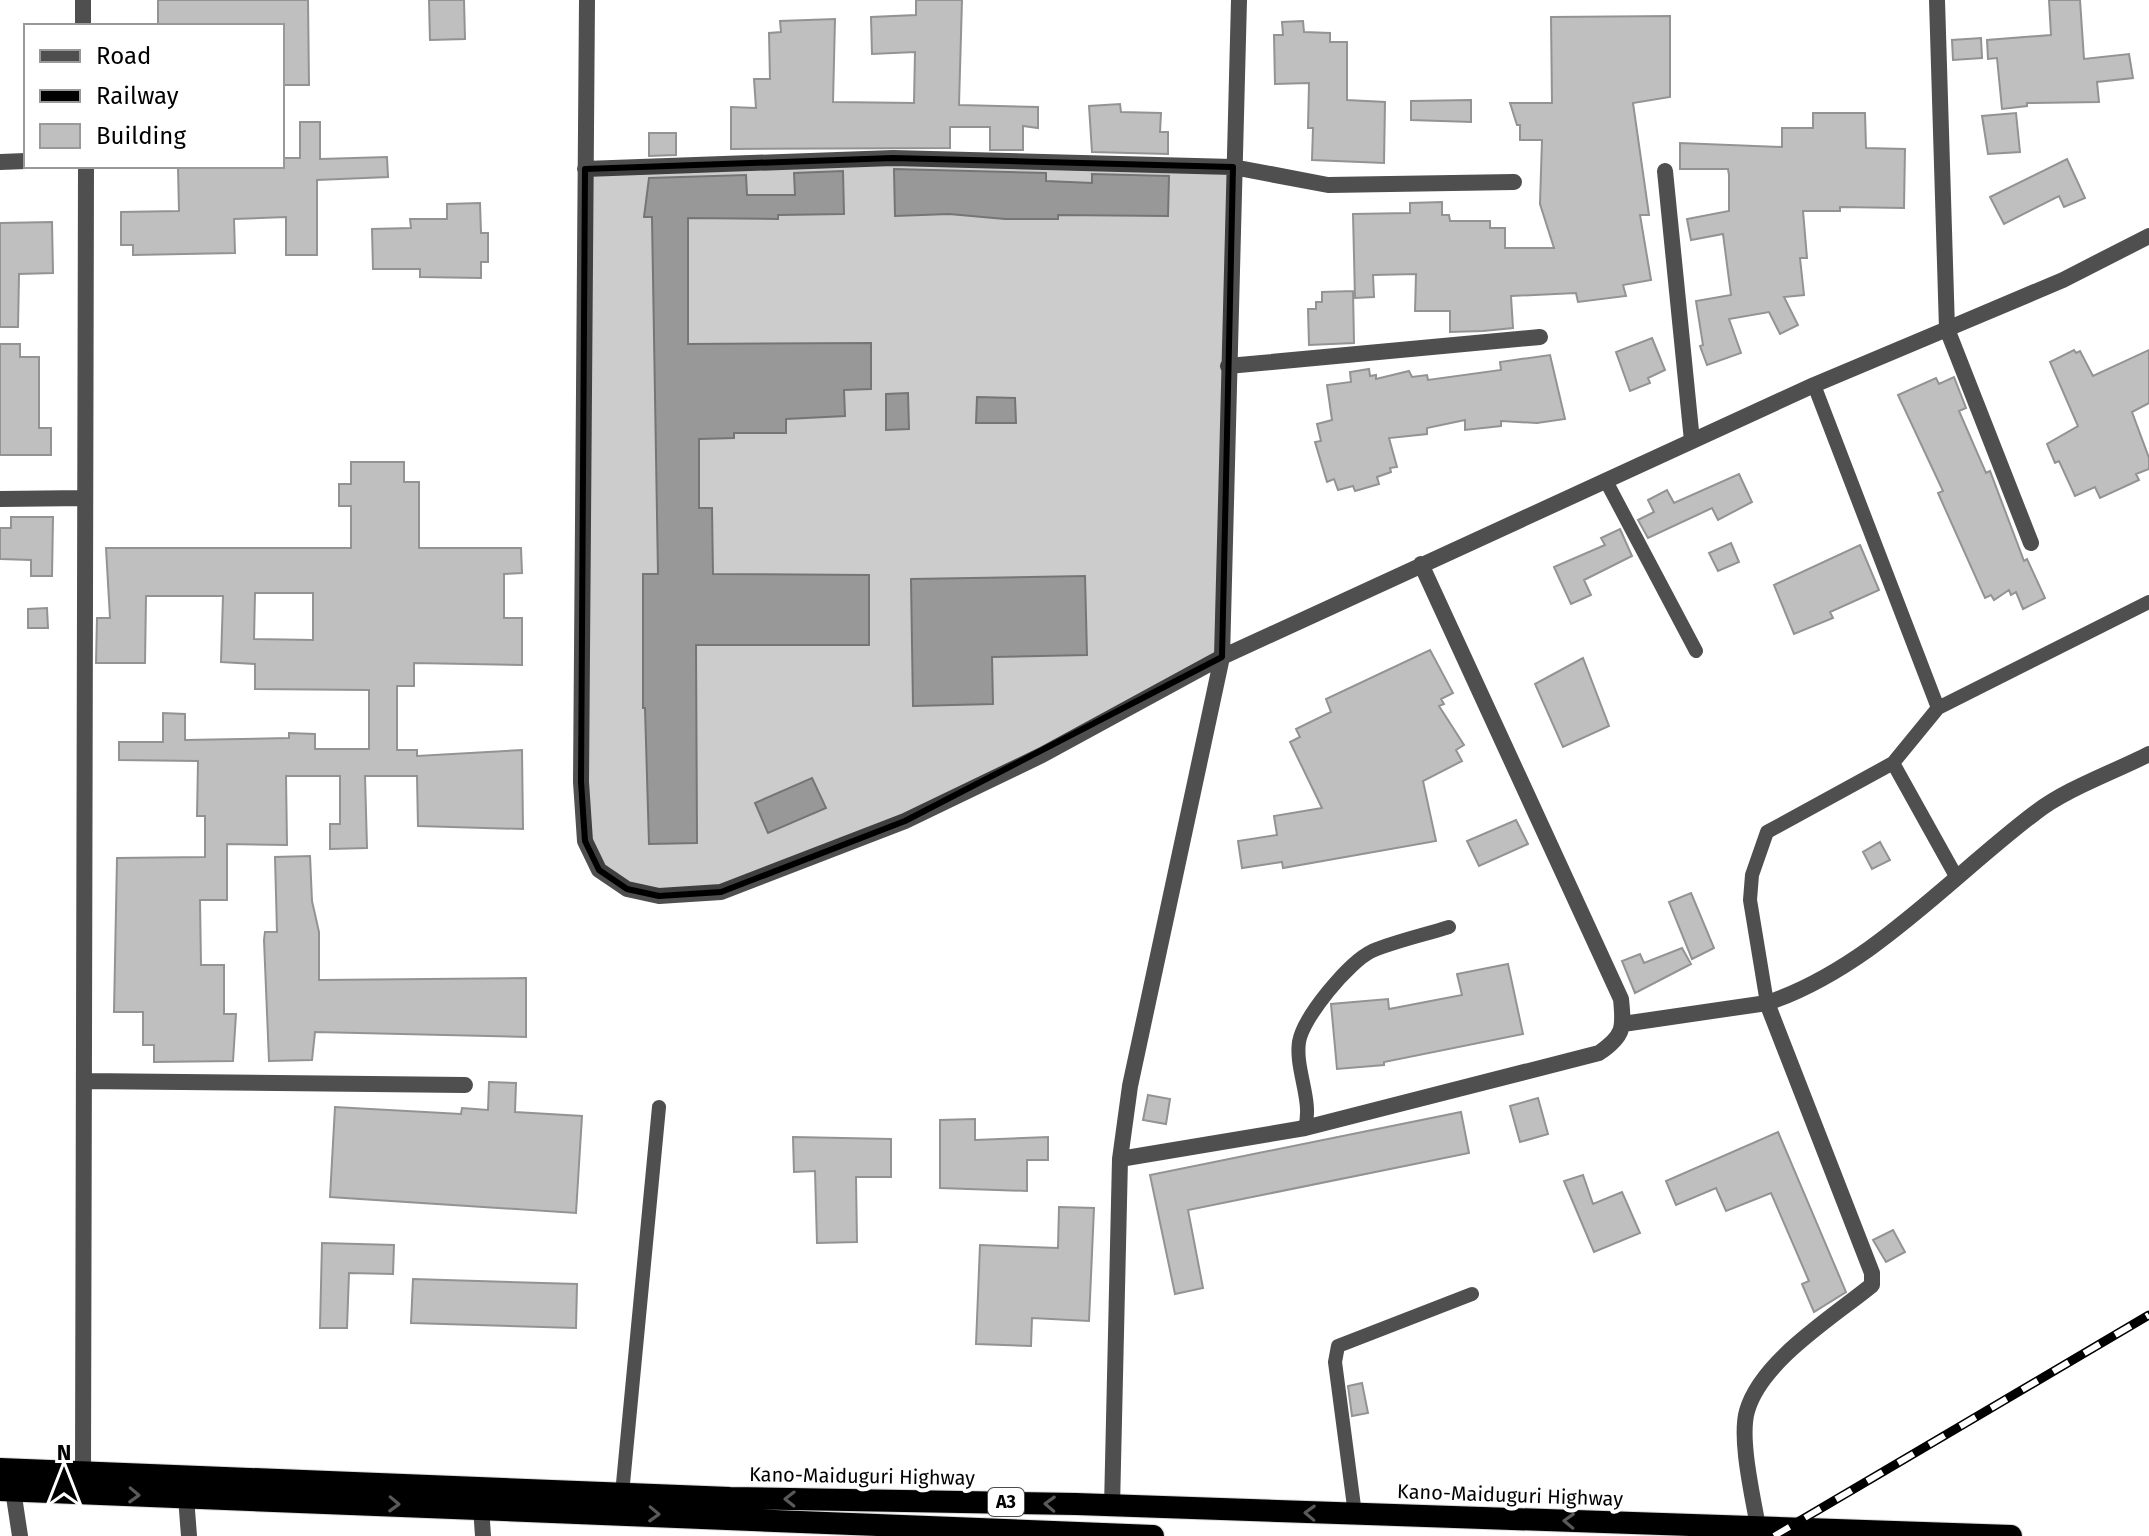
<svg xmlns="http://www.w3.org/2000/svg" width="2149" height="1536" font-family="'Fira Sans',sans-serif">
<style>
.building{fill:#bfbfbf;stroke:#939393;stroke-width:2;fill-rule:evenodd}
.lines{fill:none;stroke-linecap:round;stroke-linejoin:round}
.trunk-casing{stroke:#dbdbdb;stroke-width:24}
.service{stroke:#4f4f4f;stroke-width:14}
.minor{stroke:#4f4f4f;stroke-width:16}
.trunk{stroke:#000;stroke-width:22}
.rail-casing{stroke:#000;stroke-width:9}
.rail{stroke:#fff;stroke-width:6;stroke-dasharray:18;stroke-linecap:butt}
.oneway{stroke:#595959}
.marked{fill:#000;fill-opacity:0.2;stroke:#000;stroke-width:6;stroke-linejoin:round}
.labels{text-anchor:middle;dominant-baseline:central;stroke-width:8;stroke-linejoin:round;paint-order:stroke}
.shield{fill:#fff;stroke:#4c4c4c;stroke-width:2}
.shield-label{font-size:18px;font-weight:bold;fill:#000}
.street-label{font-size:20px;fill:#000;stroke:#fff}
</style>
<rect width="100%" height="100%" fill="#fff"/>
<path class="building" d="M 158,0 L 308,0 L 309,85 L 282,85 L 282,26 L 158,26 Z
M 429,0 L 464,0 L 465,39 L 430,40 Z
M 916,0 L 962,0 L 959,105 L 1038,107 L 1038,128 L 1023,126 L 1023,150 L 990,150 L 990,127 L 950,127 L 950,148 L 731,149 L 731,107 L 756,108 L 754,79 L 770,79 L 769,33 L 781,32 L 780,21 L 835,19 L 833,102 L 914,103 L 915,52 L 872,54 L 871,17 L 916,15 Z
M 2049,0 L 2080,0 L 2084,59 L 2129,54 L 2133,78 L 2097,82 L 2099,102 L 2027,103 L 2027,106 L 2002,109 L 1997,58 L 1988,59 L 1987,40 L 2051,35 Z
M 1670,16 L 1670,97 L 1633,103 L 1649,215 L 1640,215 L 1651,280 L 1623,285 L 1626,296 L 1578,302 L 1576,293 L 1511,296 L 1513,328 L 1483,331 L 1450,332 L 1450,311 L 1415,311 L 1416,274 L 1373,275 L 1374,297 L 1355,298 L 1353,214 L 1410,213 L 1410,203 L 1442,202 L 1442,215 L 1449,215 L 1450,221 L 1490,221 L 1490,228 L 1505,228 L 1505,248 L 1554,248 L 1540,204 L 1542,140 L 1520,140 L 1520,125 L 1517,125 L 1510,103 L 1552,103 L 1551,17 Z
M 1303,21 L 1304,32 L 1330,33 L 1330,42 L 1347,42 L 1347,100 L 1385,102 L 1384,163 L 1312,160 L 1313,128 L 1308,128 L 1309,83 L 1275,84 L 1274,35 L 1283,35 L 1282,22 Z
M 1981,38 L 1982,58 L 1953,60 L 1952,40 Z
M 1471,100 L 1471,122 L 1411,120 L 1411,101 Z
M 1120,104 L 1121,112 L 1161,113 L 1160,132 L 1168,132 L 1168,154 L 1092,152 L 1089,106 Z
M 1813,113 L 1865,113 L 1866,148 L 1905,149 L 1904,208 L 1840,207 L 1840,211 L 1803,211 L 1807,258 L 1800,258 L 1804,295 L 1784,297 L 1798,325 L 1780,334 L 1769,312 L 1729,319 L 1741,353 L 1707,365 L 1700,346 L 1703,345 L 1696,301 L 1731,295 L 1723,234 L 1691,240 L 1687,219 L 1729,211 L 1729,175 L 1728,169 L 1680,169 L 1680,143 L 1782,147 L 1782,128 L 1813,128 Z
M 2016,113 L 2020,152 L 1988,154 L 1982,116 Z
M 300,122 L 320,122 L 320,159 L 387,157 L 388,177 L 317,180 L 317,255 L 286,255 L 286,217 L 234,219 L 235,253 L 133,255 L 133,245 L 121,245 L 121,212 L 179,211 L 178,167 L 282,166 L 282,158 L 300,158 Z
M 649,133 L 676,133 L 676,155 L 649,156 Z
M 2067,159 L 2085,198 L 2064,207 L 2059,196 L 2004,224 L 1990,197 Z
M 894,169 L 1046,173 L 1046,181 L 1092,183 L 1092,174 L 1169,176 L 1168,216 L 1058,215 L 1058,219 L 1005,219 L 949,214 L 895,216 Z
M 843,171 L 844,214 L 778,215 L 778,219 L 688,218 L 688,344 L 871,343 L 871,389 L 844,390 L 845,416 L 786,419 L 786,433 L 734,433 L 734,438 L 699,439 L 699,508 L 712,508 L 713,574 L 869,575 L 869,645 L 696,645 L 697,843 L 649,844 L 645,708 L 643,708 L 643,574 L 658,574 L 652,217 L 644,217 L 649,178 L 746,175 L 747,195 L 795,195 L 794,173 Z
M 480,203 L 481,233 L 488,233 L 488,262 L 481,262 L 481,278 L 420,277 L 420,269 L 373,269 L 372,229 L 411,228 L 410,219 L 447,219 L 447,204 Z
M 52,222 L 53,273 L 19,274 L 18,327 L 0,327 L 0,223 Z
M 1353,291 L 1354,343 L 1309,345 L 1308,309 L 1316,309 L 1316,302 L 1322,302 L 1322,292 Z
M 1652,338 L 1665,370 L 1648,378 L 1650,383 L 1630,391 L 1616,352 Z
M 0,344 L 20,344 L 20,357 L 39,357 L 39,428 L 51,428 L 51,455 L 0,455 Z
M 2074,350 L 2076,353 L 2080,351 L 2093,376 L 2149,350 L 2149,403 L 2132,412 L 2149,458 L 2149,469 L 2136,474 L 2139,480 L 2100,498 L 2095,487 L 2075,496 L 2059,461 L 2055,463 L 2047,444 L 2078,426 L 2050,362 Z
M 1550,355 L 1565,419 L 1537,423 L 1501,421 L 1501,426 L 1465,430 L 1465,420 L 1427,428 L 1427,434 L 1389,438 L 1397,467 L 1390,468 L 1391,472 L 1377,477 L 1379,484 L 1355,491 L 1353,486 L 1338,490 L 1334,479 L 1327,482 L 1315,442 L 1321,441 L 1317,424 L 1332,420 L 1327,385 L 1351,382 L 1350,372 L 1369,369 L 1370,376 L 1376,375 L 1376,379 L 1409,371 L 1412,377 L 1427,375 L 1428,380 L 1501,370 L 1500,362 Z
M 1954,377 L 1966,408 L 1959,411 L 1986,473 L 1990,471 L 2024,561 L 2027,559 L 2045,598 L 2023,609 L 2016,592 L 2011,595 L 2009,590 L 1994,600 L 1991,595 L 1985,598 L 1938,493 L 1943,491 L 1898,395 L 1936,378 L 1939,384 Z
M 908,393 L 909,429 L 886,430 L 886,394 Z
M 977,397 L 1015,398 L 1016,423 L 976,423 Z
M 351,462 L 404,462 L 404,482 L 419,482 L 419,548 L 521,548 L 522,573 L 504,574 L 504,618 L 522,618 L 522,665 L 414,663 L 414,686 L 397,686 L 397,750 L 417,750 L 417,756 L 522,750 L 523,829 L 418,826 L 417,776 L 365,776 L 367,848 L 330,849 L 330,824 L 340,824 L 340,776 L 286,776 L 287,845 L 227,844 L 227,900 L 200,900 L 201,965 L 224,965 L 224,1014 L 236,1014 L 233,1061 L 154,1062 L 154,1045 L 143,1045 L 143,1012 L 114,1012 L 117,858 L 205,857 L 205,816 L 197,816 L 198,761 L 119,760 L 119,742 L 163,742 L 163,713 L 185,714 L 185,740 L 289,738 L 289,733 L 315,734 L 315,749 L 369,749 L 369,690 L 255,689 L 255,664 L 221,662 L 223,596 L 146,596 L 145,663 L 96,663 L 97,618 L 110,618 L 106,548 L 351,548 L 351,506 L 339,506 L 339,484 L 351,484 ZM 255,593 L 313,593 L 313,640 L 254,639 Z
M 1739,474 L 1752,502 L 1718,520 L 1712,508 L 1648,538 L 1638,520 L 1654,512 L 1648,500 L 1667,490 L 1674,503 Z
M 11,517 L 53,517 L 52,576 L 31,576 L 31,560 L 0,559 L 0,528 L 11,528 Z
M 1620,529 L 1632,556 L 1584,580 L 1591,595 L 1571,604 L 1554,567 L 1605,545 L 1601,538 Z
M 1731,543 L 1739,562 L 1718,571 L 1709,553 Z
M 1860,545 L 1879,590 L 1830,612 L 1833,618 L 1794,634 L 1774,585 Z
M 1085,576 L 1087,655 L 992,657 L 993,704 L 913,706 L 911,579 Z
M 47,608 L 48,628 L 28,628 L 28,609 Z
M 1430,650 L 1453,693 L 1441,699 L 1444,704 L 1439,706 L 1464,745 L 1456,750 L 1462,761 L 1423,781 L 1436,841 L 1283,868 L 1282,862 L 1242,868 L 1238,841 L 1277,835 L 1274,816 L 1322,808 L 1290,742 L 1300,737 L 1296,729 L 1331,712 L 1326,699 Z
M 1583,658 L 1609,726 L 1563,747 L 1535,684 Z
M 812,778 L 826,808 L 768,833 L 755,803 Z
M 1516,820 L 1528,844 L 1479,866 L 1467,841 Z
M 1880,842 L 1890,860 L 1872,869 L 1863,852 Z
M 310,856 L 312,901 L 319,932 L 319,980 L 526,978 L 526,1037 L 315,1032 L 312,1060 L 269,1061 L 264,940 L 265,932 L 277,932 L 275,857 Z
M 1691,893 L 1714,948 L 1692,959 L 1669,902 Z
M 1682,948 L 1691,964 L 1635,993 L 1622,961 L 1640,954 L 1644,963 Z
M 1508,964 L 1523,1034 L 1384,1062 L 1384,1065 L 1337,1069 L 1331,1004 L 1388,999 L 1389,1009 L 1462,995 L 1457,974 Z
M 489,1082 L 516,1083 L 515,1112 L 582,1116 L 576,1213 L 330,1197 L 335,1107 L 461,1114 L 462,1108 L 488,1110 Z
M 1148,1095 L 1170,1099 L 1166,1124 L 1143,1120 Z
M 1538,1098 L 1548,1134 L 1520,1142 L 1510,1106 Z
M 1461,1112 L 1469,1153 L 1188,1210 L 1203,1288 L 1175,1294 L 1150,1175 Z
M 975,1119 L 975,1140 L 1048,1137 L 1048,1160 L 1027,1160 L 1027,1191 L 940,1188 L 940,1120 Z
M 1778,1132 L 1846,1292 L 1814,1312 L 1802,1284 L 1809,1281 L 1771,1193 L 1726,1211 L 1716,1188 L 1676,1205 L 1666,1181 Z
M 793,1137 L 891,1139 L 891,1177 L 856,1177 L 857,1242 L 817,1243 L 815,1171 L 794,1172 Z
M 1583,1175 L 1593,1204 L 1622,1192 L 1640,1233 L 1594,1252 L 1564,1181 Z
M 1059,1207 L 1094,1208 L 1089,1321 L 1032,1318 L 1031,1346 L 976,1344 L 980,1245 L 1058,1248 Z
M 1893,1230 L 1905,1252 L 1886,1262 L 1873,1240 Z
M 322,1243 L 394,1245 L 393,1274 L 349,1273 L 347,1328 L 320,1328 Z
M 413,1279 L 577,1284 L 576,1328 L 411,1323 Z
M 1362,1383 L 1368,1413 L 1352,1416 L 1348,1386 Z"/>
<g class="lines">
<defs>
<path id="trunk" d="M 0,1469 L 730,1498 L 1076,1504 L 2011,1536
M 0,1490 L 1153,1536"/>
</defs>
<use href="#trunk" class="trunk-casing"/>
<path class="service" d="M 1814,385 L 1938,708
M 1606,481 L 1696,651
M 1893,763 L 1957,878
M 1767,1003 L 1750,900 L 1752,875 L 1767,832 L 1893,763 L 1938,708 L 2149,602
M 1305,1128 C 1313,1100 1295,1070 1299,1042 C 1303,1017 1349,962 1372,951 C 1396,941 1424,935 1449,927
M 622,1494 L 659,1107
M 1355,1514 L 1335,1362 L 1338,1346 L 1472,1294"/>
<path class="minor" d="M 83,0 L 83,26
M 587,0 L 581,782 L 585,841 L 599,870 L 627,889 L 659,896 L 721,892 L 905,821 L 1042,755 L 1222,657 L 1814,385 L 1947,329 L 2031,543
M 1937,0 L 1947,329 L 2063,280 L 2149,236
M 0,162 L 26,161
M 585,169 L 893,158 L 1233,167 L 1328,185 L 1514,182
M 1665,171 L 1692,441
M 1228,366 L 1540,337
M 0,499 L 85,498
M 1623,1024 L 1767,1003 C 1871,968 1949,878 2035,813 C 2065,789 2114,772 2149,754
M 84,1081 L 465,1085
M 1120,1159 L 1305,1128 L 1599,1053 C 1624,1036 1624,1028 1621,999 L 1421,564
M 83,1472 L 86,166
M 13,1490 L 20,1536
M 186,1497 L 189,1536
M 481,1507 L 483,1536
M 1112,1507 L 1120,1159 L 1130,1086 L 1222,657 L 1239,0
M 1749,1533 L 1758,1527 C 1753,1497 1739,1439 1747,1411 C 1761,1361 1833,1317 1872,1285 L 1872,1273 L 1767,1003"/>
<use href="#trunk" class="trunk"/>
<defs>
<path id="rail" d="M 1774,1536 L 2149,1315"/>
</defs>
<use href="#rail" class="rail-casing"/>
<use href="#rail" class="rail"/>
</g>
<defs><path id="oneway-chevron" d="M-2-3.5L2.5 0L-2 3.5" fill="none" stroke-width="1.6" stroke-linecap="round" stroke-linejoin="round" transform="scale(2)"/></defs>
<g class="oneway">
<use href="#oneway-chevron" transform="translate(134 1495) rotate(2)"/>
<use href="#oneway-chevron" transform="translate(790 1499) rotate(-179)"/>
<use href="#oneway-chevron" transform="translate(394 1504) rotate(2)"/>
<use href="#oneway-chevron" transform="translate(1050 1504) rotate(-178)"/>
<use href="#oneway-chevron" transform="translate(1310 1513) rotate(-178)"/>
<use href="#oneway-chevron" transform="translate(654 1514) rotate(2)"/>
<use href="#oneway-chevron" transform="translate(1569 1521) rotate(-178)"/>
</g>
<path class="marked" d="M 893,158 L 1233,167 L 1222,657 L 905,821 L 721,892 L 659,896 L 627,889 L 599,870 L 585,841 L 581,782 L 585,169 Z"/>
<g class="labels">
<rect class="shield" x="988" y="1488" width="36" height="28" rx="6"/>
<g class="shield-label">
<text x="1006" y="1502">A3</text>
</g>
<g class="street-label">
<text transform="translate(862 1476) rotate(1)">Kano-Maiduguri Highway</text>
<text transform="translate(1510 1495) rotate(2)">Kano-Maiduguri Highway</text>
</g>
</g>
<rect x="24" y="24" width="260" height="144" fill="#ffffff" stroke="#999999" stroke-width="2"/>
<rect x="40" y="50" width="40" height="12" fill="#4f4f4f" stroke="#999999" stroke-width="2"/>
<text x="96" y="64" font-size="24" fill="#000000">Road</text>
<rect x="40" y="90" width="40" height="12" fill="#000000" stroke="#999999" stroke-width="2"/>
<text x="96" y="104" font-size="24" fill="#000000">Railway</text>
<rect x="40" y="124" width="40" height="24" fill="#bfbfbf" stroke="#999999" stroke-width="2"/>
<text x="96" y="144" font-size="24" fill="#000000">Building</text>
<g transform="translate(64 1472)" stroke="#ffffff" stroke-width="6" paint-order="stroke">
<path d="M0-6L14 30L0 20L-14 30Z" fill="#000000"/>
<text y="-12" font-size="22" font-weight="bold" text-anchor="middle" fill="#000000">N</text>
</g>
</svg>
